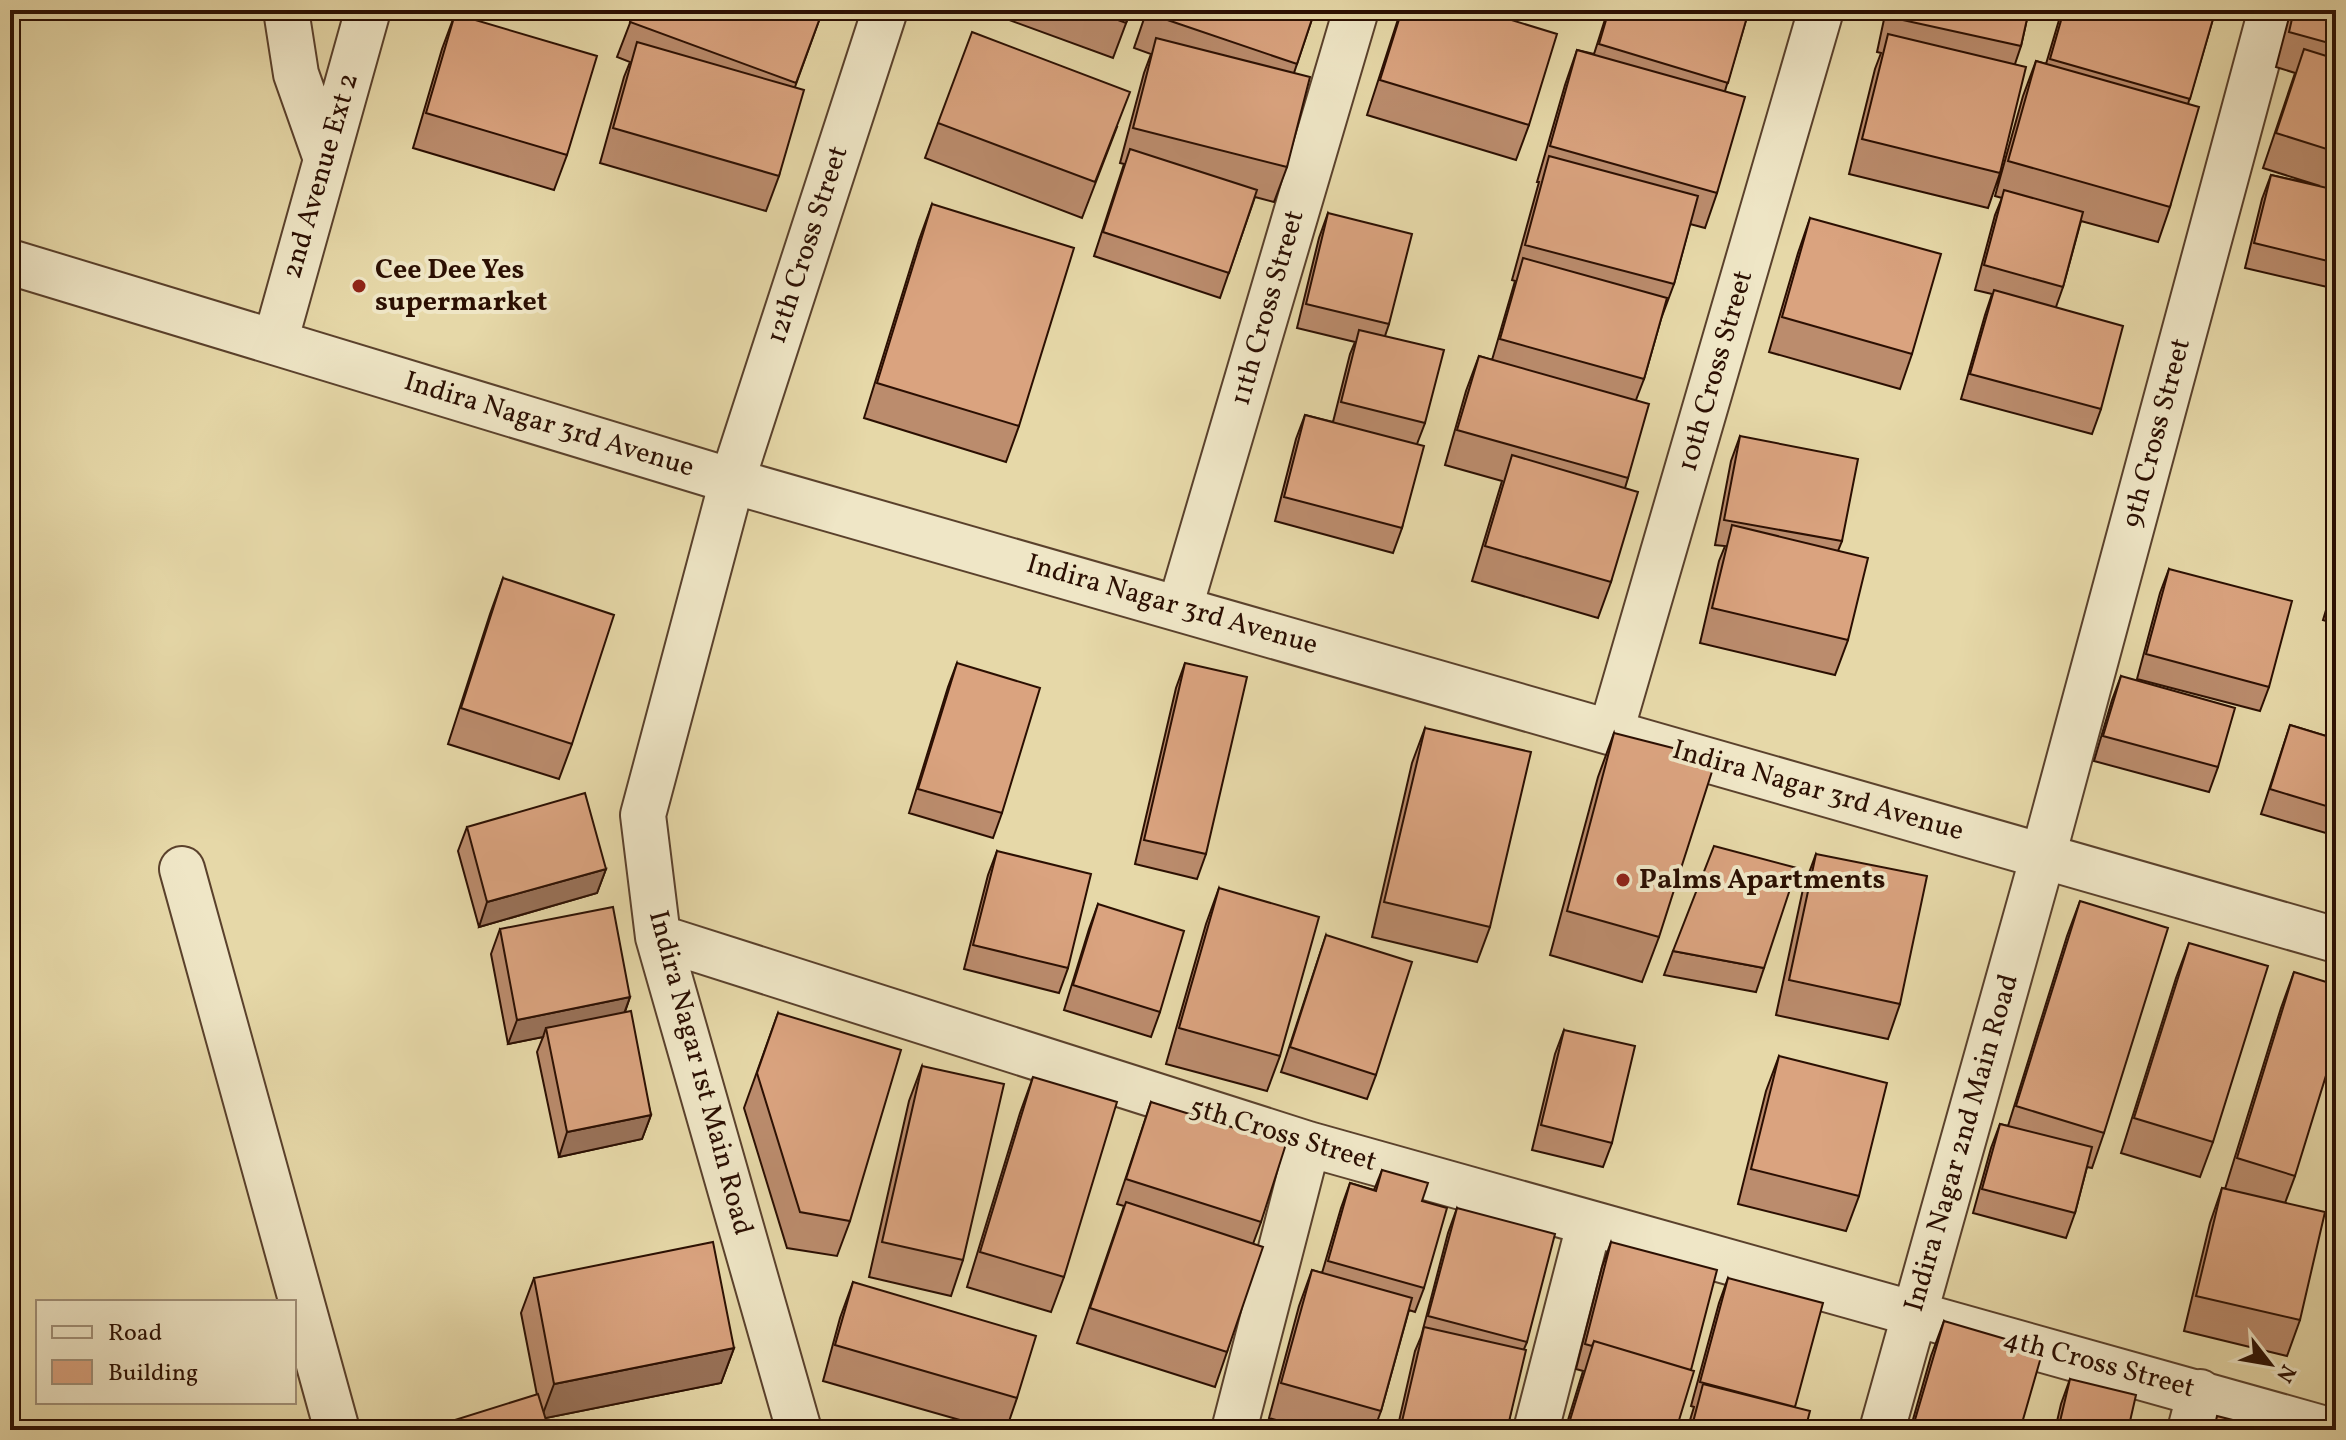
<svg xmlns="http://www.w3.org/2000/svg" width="2346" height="1440" font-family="Vollkorn,serif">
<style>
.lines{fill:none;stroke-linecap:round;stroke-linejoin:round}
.minor-casing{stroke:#5a412c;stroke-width:48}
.tertiary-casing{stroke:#5a412c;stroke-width:48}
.minor{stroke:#efe6c6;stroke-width:44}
.tertiary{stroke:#efe6c6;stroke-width:44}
.wall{fill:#bb8c6d;stroke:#2b0f02;stroke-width:2}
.shaded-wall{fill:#997259;stroke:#2b0f02;stroke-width:2}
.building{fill:#daa37f;stroke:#2b0f02;stroke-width:2}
.poi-dot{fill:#8f2418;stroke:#efe6c6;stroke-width:3}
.labels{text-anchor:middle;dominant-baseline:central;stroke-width:8;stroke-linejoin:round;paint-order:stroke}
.street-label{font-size:28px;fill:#2b0f02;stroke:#efe6c6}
.poi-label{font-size:28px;font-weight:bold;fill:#2b0f02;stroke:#efe6c6;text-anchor:start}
</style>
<rect width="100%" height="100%" fill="#e6d8a8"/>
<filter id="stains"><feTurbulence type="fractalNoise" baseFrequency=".0025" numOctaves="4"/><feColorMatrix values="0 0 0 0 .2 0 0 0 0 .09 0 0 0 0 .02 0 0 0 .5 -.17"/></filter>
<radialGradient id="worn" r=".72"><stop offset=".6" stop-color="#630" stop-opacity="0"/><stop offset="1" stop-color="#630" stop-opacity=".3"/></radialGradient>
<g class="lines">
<defs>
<path id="minor" d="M 1180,607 L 1356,10
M 1611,731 L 1821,10
M 182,869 L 337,1430
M 658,937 L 1308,1144 L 2329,1430
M 799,1430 L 658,937 L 643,815 L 732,481 L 885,10
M 1234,1430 L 1308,1144
M 1536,1430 L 1589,1225
M 1882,1430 L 2043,856 L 2271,10
M 2190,1430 L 2200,1392"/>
<path id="tertiary" d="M 286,10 L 296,74 L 326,159
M 10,262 L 732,481 L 2336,940
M 275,342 L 368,10"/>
</defs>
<use href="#minor" class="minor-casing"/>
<use href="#tertiary" class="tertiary-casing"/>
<use href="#minor" class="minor"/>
<use href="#tertiary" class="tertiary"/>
</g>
<path class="wall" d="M 635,10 L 821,15 L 795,87 L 779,176 L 766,211 L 600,163 L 624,77 L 630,62 L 617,57 Z
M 982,10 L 1131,10 L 1113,58 Z
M 1147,10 L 1315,10 L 1294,73 L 1287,167 L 1274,202 L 1255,197 L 1220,298 L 1094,256 L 1124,164 L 1120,163 L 1144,73 L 1151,54 L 1134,48 Z
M 1401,10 L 1479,10 L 1529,125 L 1516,160 L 1367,115 Z
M 1608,10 L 1749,10 L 1725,91 L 1717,193 L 1705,228 L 1690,224 L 1674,284 L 1661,319 L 1644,379 L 1636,400 L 1628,478 L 1625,488 L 1611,582 L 1598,618 L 1472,581 L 1502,481 L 1445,465 L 1466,391 L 1479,356 L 1492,360 L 1515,281 L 1512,280 L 1539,182 L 1537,182 L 1565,85 L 1577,50 L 1594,54 Z
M 1886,10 L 2029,10 L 2021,46 L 2015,64 L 2000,173 L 1988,208 L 1849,174 L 1875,69 L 1881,53 L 1877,52 Z
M 2062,10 L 2211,10 L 2215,12 L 2188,104 L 2170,207 L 2158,242 L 2081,221 L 2063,287 L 2056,307 L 2101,409 L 2092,434 L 1961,399 L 1985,315 L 1992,294 L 1975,290 L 1995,215 L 2002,198 L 1995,196 L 2023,96 L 2036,61 L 2046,64 Z
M 2291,10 L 2336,10 L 2336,289 L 2245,268 L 2262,199 L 2271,175 L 2320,186 L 2263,168 L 2295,73 L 2276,67 Z
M 455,14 L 567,155 L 554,190 L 413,148 L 442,49 Z
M 938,123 L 1117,127 L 1082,218 L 925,158 Z
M 932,204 L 1019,426 L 1006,462 L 864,418 L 919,240 Z
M 1328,213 L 1389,324 L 1385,336 L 1425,423 L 1417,444 L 1402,528 L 1393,553 L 1275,521 L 1296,439 L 1305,415 L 1333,422 L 1350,354 L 1355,342 L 1297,328 L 1319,238 Z
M 1810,218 L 1912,354 L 1900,389 L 1769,352 L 1798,253 Z
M 1740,436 L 1842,541 L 1838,551 L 1848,640 L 1835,675 L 1700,643 L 1719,561 L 1725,546 L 1715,545 L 1731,461 Z
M 2169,569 L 2269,687 L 2260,711 L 2137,679 L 2160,593 Z
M 2336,577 L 2336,624 L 2323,620 Z
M 503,578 L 572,744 L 559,779 L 448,744 L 490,614 Z
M 957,663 L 1002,813 L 993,838 L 909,813 L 948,687 Z
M 1185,663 L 1206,854 L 1197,879 L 1135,864 L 1176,688 Z
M 2121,676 L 2218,767 L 2209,792 L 2094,761 L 2112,700 Z
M 2290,725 L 2336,739 L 2336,836 L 2261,814 Z
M 1425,728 L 1490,927 L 1477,962 L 1372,937 L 1412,763 Z
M 1614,733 L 1659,937 L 1642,982 L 1550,955 L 1598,777 Z
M 467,827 L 606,869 L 597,893 L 479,927 L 458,851 Z
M 997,851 L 1068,968 L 1059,993 L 964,969 L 988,875 Z
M 1816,854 L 1900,1004 L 1888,1039 L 1776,1015 L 1803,889 Z
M 1219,888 L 1280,1056 L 1267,1091 L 1166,1064 L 1206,924 Z
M 2080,901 L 2104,1133 L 2092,1168 L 2087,1167 L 2075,1213 L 2066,1238 L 1973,1213 L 1991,1148 L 2000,1124 L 2008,1126 L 2067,936 Z
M 1098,904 L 1160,1012 L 1151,1037 L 1064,1010 L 1089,929 Z
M 500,929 L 630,997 L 625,1012 L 651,1115 L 642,1139 L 559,1157 L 537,1052 L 543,1037 L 508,1044 L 491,954 Z
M 1326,935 L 1376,1075 L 1367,1099 L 1281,1072 Z
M 2189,943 L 2213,1142 L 2200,1177 L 2121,1153 L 2176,978 Z
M 1673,951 L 1764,968 L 1756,992 L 1664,975 Z
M 2294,972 L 2295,1176 L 2285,1203 L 2300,1320 L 2287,1356 L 2184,1331 L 2210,1223 L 2222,1188 L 2225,1189 L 2281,1008 Z
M 778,1013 L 850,1221 L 837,1256 L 787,1248 L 744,1108 Z
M 1564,1030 L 1612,1143 L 1603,1167 L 1532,1150 L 1555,1054 Z
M 1779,1056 L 1859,1196 L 1846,1231 L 1738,1204 L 1766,1091 Z
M 922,1066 L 963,1260 L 951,1296 L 869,1277 L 909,1101 Z
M 1033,1077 L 1064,1277 L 1051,1312 L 967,1287 L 1020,1113 Z
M 1151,1102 L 1261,1222 L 1253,1244 L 1227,1352 L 1215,1387 L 1077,1343 L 1124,1206 L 1117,1204 Z
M 1382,1170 L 1422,1201 L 1424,1288 L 1415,1312 L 1409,1310 L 1381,1411 L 1374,1430 L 1312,1430 L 1269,1418 L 1299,1306 L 1312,1270 L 1322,1273 L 1341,1208 L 1350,1183 L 1374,1190 Z
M 1457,1208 L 1527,1342 L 1524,1349 L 1507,1430 L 1397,1430 L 1415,1351 L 1421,1337 L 1448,1233 Z
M 1611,1242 L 1676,1430 L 1565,1430 L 1583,1371 L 1576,1369 L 1602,1267 Z
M 534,1278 L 734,1348 L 721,1383 L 545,1418 L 537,1395 L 521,1313 Z
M 1728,1278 L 1795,1408 L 1805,1430 L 1687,1430 L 1694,1407 L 1691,1406 L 1719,1303 Z
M 853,1282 L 1017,1398 L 1006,1430 L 995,1430 L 823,1381 L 840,1318 Z
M 1944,1321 L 2020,1430 L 1910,1430 L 1931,1356 Z
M 2070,1379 L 2128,1430 L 2055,1430 L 2061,1404 Z"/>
<path class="shaded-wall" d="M 606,869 L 597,893 L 479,927 L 487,902 Z
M 630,997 L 621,1022 L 546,1028 L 543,1037 L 508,1044 L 517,1020 Z
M 651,1115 L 642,1139 L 559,1157 L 567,1132 Z
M 734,1348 L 721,1383 L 541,1419 L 554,1384 Z"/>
<path class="building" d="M 635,10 L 808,10 L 821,15 L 796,83 L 630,22 Z
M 1091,10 L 1131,10 L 1126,23 Z
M 1148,10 L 1315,10 L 1297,64 L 1147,13 Z
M 1402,10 L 1479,10 L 1557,34 L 1529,125 L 1380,80 Z
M 1609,10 L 1749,10 L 1728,83 L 1599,44 Z
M 1891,10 L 2029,10 L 2021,46 L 1889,17 Z
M 2064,10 L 2208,10 L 2215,12 L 2190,99 L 2050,59 Z
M 2294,10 L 2336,10 L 2336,45 L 2289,32 Z
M 455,14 L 597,56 L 567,155 L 426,113 Z
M 972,32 L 1130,92 L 1095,182 L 938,123 Z
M 1888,34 L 2026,67 L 2000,173 L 1862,139 Z
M 1156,38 L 1310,77 L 1287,167 L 1133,128 Z
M 637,42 L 804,90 L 779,176 L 613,128 Z
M 2304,49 L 2336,59 L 2336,152 L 2276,133 Z
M 1577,50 L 1745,97 L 1717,193 L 1550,146 Z
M 2036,61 L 2199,107 L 2170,207 L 2008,161 Z
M 1130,149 L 1257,190 L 1229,273 L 1103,232 Z
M 1549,156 L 1698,196 L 1674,284 L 1525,245 Z
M 2271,175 L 2336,190 L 2336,263 L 2254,243 Z
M 2004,190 L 2083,212 L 2063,287 L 1984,265 Z
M 932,204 L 1074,248 L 1019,426 L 877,383 Z
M 1328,213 L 1412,234 L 1389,324 L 1306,304 Z
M 1810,218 L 1941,254 L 1912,354 L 1782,317 Z
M 1523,258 L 1667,298 L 1644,379 L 1500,339 Z
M 1994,290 L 2123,326 L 2101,409 L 1970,374 Z
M 1359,330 L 1444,350 L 1425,423 L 1341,402 Z
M 1479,356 L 1649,404 L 1628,478 L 1457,430 Z
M 1305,415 L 1424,446 L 1402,528 L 1284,497 Z
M 1740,436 L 1858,459 L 1842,541 L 1724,520 Z
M 1512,455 L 1638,492 L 1611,582 L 1485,546 Z
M 1732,525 L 1868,558 L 1848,640 L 1712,608 Z
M 2169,569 L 2292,601 L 2269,687 L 2146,654 Z
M 503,578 L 614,615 L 572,744 L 461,708 Z
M 957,663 L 1040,688 L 1002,813 L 918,789 Z
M 1185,663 L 1247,677 L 1206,854 L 1144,840 Z
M 2121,676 L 2235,708 L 2218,767 L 2103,736 Z
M 2290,725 L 2336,739 L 2336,809 L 2270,789 Z
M 1425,728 L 1531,752 L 1490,927 L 1384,902 Z
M 1614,733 L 1716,759 L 1659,937 L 1567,911 Z
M 585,793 L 606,869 L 487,902 L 467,827 Z
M 1714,846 L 1797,868 L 1764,968 L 1673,951 Z
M 997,851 L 1091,874 L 1068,968 L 973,945 Z
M 1816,854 L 1927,876 L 1900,1004 L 1789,980 Z
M 1219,888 L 1319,917 L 1280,1056 L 1179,1028 Z
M 2080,901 L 2168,928 L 2104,1133 L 2016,1106 Z
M 1098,904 L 1184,931 L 1160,1012 L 1073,985 Z
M 613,907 L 630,997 L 517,1020 L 500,929 Z
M 1326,935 L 1412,962 L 1376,1075 L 1290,1047 Z
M 2189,943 L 2268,966 L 2213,1142 L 2134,1118 Z
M 2294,972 L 2336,985 L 2336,1043 L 2295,1176 L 2237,1158 Z
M 631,1011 L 651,1115 L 567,1132 L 546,1028 Z
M 778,1013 L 901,1050 L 850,1221 L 800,1212 L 757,1073 Z
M 1564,1030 L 1635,1046 L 1612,1143 L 1541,1125 Z
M 1779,1056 L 1887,1083 L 1859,1196 L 1751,1169 Z
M 922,1066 L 1004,1084 L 963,1260 L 882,1242 Z
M 1033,1077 L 1117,1102 L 1064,1277 L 980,1252 Z
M 1151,1102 L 1286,1144 L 1261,1222 L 1126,1179 Z
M 2000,1124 L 2092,1147 L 2075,1213 L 1982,1189 Z
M 1382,1170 L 1428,1183 L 1422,1201 L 1447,1208 L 1424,1288 L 1328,1261 L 1350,1183 L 1376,1191 Z
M 2222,1188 L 2325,1212 L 2300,1320 L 2196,1296 Z
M 1126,1202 L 1263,1247 L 1227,1352 L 1090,1308 Z
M 1457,1208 L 1555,1234 L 1527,1342 L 1428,1316 Z
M 713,1242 L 734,1348 L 554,1384 L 534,1278 Z
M 1611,1242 L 1717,1270 L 1691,1370 L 1594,1341 L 1592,1346 L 1585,1344 Z
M 1312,1270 L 1412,1298 L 1381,1411 L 1281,1383 Z
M 1728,1278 L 1823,1303 L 1795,1407 L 1700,1382 Z
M 853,1282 L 1036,1336 L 1017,1398 L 835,1345 Z
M 1944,1321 L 2043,1350 L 2020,1430 L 1912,1430 Z
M 1424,1327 L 1526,1350 L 1507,1430 L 1400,1430 Z
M 1594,1341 L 1694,1371 L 1676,1430 L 1567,1430 Z
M 2070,1379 L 2136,1395 L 2128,1430 L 2058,1430 Z
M 1703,1384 L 1810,1411 L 1805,1430 L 1691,1430 Z
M 538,1394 L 549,1430 L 423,1430 Z
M 2217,1416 L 2272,1430 L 2214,1430 Z"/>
<g class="poi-dot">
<circle cx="359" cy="286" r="8"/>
<circle cx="1623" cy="880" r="8"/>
</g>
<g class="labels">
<g class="street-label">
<text transform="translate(321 176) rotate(-74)">2nd Avenue Ext 2</text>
<text transform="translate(808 245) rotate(-72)">12th Cross Street</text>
<text transform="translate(1268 308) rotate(-74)">11th Cross Street</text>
<text transform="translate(1716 371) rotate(-74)">10th Cross Street</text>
<text transform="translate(549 425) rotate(17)">Indira Nagar 3rd Avenue</text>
<text transform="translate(2157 433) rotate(-75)">9th Cross Street</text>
<text transform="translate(1172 605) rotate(16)">Indira Nagar 3rd Avenue</text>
<text transform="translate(1818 791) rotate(16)">Indira Nagar 3rd Avenue</text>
<text transform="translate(700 1073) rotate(75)">Indira Nagar 1st Main Road</text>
<text transform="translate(1283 1135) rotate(17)">5th Cross Street</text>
<text transform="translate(1962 1143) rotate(-74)">Indira Nagar 2nd Main Road</text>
<text transform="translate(2099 1364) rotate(15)">4th Cross Street</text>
</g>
<g class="poi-label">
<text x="375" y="270">Cee Dee Yes<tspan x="375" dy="32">supermarket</tspan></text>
<text x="1639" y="880">Palms Apartments</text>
</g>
</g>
<rect width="2346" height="1440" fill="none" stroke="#e6d8a8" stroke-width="40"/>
<rect x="12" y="12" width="2322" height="1416" fill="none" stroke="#2b0f02" stroke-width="4"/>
<rect x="20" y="20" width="2306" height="1400" fill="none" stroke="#2b0f02" stroke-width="2"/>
<rect x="36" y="1300" width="260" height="104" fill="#efe6c6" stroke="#a19078" stroke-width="2"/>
<rect x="52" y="1326" width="40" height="12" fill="#efe6c6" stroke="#a19078" stroke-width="2"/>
<text x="108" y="1340" font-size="24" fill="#2b0f02">Road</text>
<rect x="52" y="1360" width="40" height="24" fill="#daa37f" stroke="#a19078" stroke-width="2"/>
<text x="108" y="1380" font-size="24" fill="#2b0f02">Building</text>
<g transform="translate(2270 1364) rotate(121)" stroke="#efe6c6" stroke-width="6" paint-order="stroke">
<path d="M0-6L14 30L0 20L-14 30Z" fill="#2b0f02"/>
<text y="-12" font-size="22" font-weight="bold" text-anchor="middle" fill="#2b0f02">N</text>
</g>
<rect width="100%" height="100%" filter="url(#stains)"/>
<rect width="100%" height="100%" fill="url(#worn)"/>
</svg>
